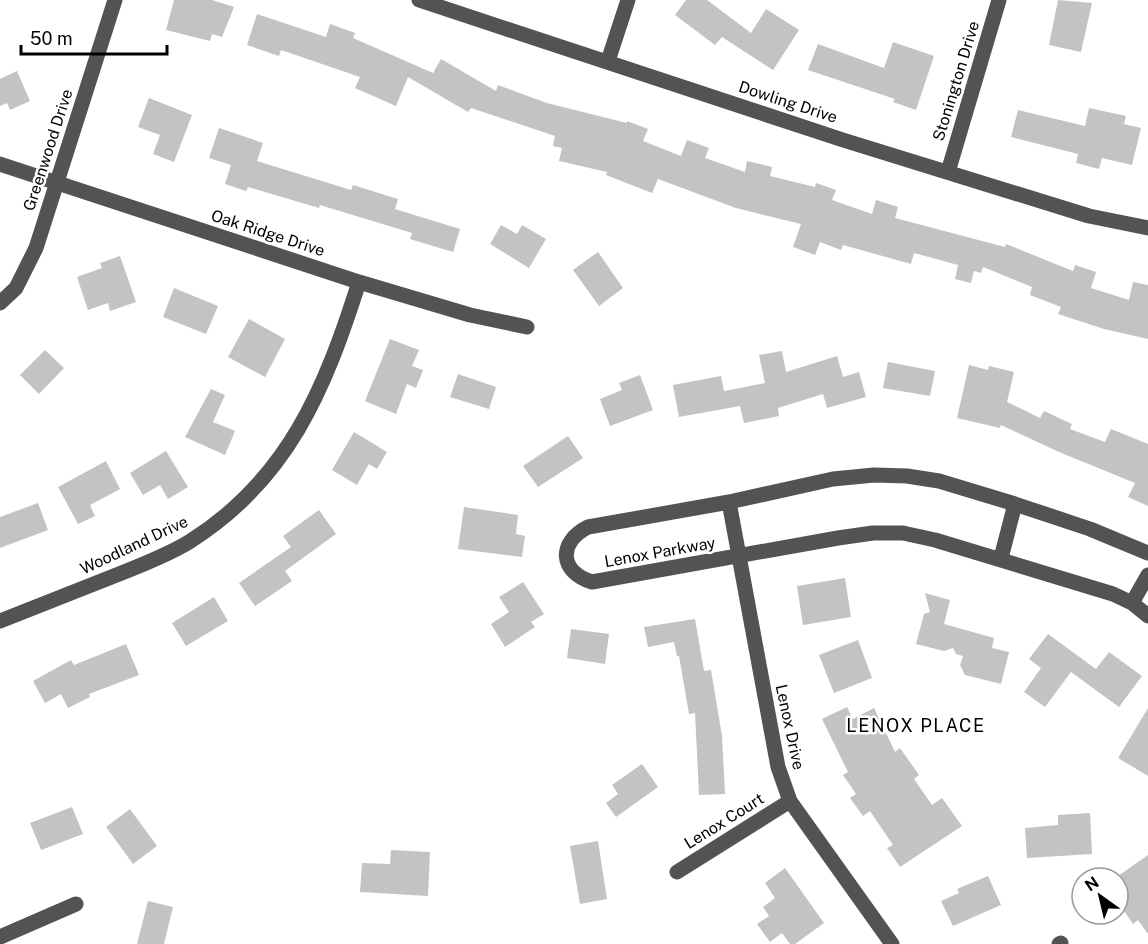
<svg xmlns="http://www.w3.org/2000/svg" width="1148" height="944" font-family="'Public Sans',sans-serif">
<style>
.building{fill:#c3c3c3}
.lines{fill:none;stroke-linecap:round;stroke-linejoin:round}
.minor{stroke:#535353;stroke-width:15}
.labels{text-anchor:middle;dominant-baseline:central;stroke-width:5;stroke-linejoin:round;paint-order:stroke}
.street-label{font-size:16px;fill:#000;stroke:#fff}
.neighbourhood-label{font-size:18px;letter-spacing:1.5px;fill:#000;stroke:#fff}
</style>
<rect width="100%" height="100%" fill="#fff"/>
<path class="building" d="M 174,0 L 212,0 L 234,7 L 222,37 L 212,34 L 210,41 L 166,30 Z
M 686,0 L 707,0 L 751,33 L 766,9 L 799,30 L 773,70 L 722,37 L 715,45 L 675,15 Z
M 1058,0 L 1092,3 L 1081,52 L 1049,45 Z
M 257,14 L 326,37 L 330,24 L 355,33 L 353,38 L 433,73 L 441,59 L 496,91 L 498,85 L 547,103 L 627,123 L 627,121 L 648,129 L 643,141 L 681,156 L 687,140 L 709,148 L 705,158 L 745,172 L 747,161 L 772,167 L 770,176 L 815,187 L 816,183 L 836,190 L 832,200 L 872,214 L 876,200 L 898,207 L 895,218 L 1005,247 L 1006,244 L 1073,271 L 1075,265 L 1096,272 L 1091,288 L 1129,300 L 1133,282 L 1148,285 L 1148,339 L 1104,329 L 1058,314 L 1061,307 L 1030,295 L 1032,287 L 983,267 L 981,273 L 974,271 L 971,283 L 955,279 L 958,265 L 914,253 L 911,264 L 843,245 L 841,250 L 820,242 L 815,255 L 793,247 L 801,224 L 736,208 L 658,179 L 652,193 L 606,175 L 607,172 L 559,161 L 562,148 L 553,146 L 555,136 L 471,108 L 468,112 L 408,77 L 396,106 L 355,88 L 360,77 L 281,50 L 279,56 L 247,45 Z
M 893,42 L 934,56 L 916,110 L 893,102 L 895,99 L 808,70 L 818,44 L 884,68 Z
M 17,71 L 30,101 L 10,110 L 7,103 L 0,106 L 0,79 Z
M 149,98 L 192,115 L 174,162 L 153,154 L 160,135 L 138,127 Z
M 1089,108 L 1126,116 L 1124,124 L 1141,128 L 1132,165 L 1102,158 L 1099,169 L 1076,163 L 1078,154 L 1011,137 L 1018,110 L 1085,126 Z
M 219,128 L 263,143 L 257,161 L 351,190 L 353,185 L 398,199 L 395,209 L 460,229 L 453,252 L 410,239 L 412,233 L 320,205 L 319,208 L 248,187 L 246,191 L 225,184 L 231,165 L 209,158 Z
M 501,225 L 517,234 L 522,225 L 546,239 L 529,268 L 490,244 Z
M 598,252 L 623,288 L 599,306 L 573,270 Z
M 120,256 L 136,302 L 110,311 L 108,303 L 88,310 L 77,277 L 102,268 L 100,263 Z
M 174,288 L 218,306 L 206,334 L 163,317 Z
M 249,319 L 285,339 L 265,377 L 228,357 Z
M 390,339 L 419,350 L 412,366 L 423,370 L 416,388 L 407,384 L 396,414 L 365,401 Z
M 45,350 L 64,368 L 39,394 L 20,375 Z
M 782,351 L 786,372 L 837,356 L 843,377 L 859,372 L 866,397 L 827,408 L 823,394 L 778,408 L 779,416 L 744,423 L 740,406 L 679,417 L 673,385 L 721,376 L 724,391 L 765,383 L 759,355 Z
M 888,362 L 935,371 L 930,396 L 883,388 Z
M 969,365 L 988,370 L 989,366 L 1014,372 L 1007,402 L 1040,418 L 1044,411 L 1072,424 L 1070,429 L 1105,442 L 1111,429 L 1148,444 L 1148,506 L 1128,497 L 1135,483 L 1059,452 L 1001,425 L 1000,428 L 957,418 Z
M 458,374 L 496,387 L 489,409 L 450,397 Z
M 640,375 L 653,410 L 610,426 L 600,399 L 622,390 L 619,383 Z
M 211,389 L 225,395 L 213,422 L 235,431 L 225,455 L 185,437 Z
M 354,432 L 387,452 L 377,469 L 369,464 L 357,485 L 332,470 Z
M 568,436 L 583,458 L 538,487 L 523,466 Z
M 166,451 L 188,487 L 168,499 L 160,485 L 143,495 L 130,473 Z
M 106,461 L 120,489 L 90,505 L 95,516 L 78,524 L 58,487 Z
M 38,503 L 48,530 L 0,548 L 0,517 Z
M 464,507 L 518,515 L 516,534 L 525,536 L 522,557 L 458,549 Z
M 319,510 L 336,534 L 285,571 L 292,581 L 255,606 L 239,583 L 291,547 L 283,536 Z
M 845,578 L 851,617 L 803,625 L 797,586 Z
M 523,582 L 544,614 L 531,622 L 535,627 L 505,647 L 491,624 L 509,612 L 499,597 Z
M 925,593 L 950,600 L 944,624 L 994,638 L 992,648 L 1009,652 L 1001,684 L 965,675 L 960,665 L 963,656 L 956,654 L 953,648 L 944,651 L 916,644 L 924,614 L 930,612 Z
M 214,597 L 228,621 L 186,646 L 172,623 Z
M 695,619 L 704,671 L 711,670 L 722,736 L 725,794 L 699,795 L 695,713 L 689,714 L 679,656 L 677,656 L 674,642 L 648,647 L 644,627 Z
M 571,629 L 609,634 L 605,664 L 567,658 Z
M 1048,634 L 1096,669 L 1109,652 L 1142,676 L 1119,707 L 1071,672 L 1045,707 L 1024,692 L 1041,668 L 1029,659 Z
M 858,640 L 872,678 L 834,693 L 819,655 Z
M 126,644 L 139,675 L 89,694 L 90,697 L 68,708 L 61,694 L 45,703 L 33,681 L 71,660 L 74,665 Z
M 847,707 L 853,719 L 874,708 L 895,752 L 900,748 L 919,775 L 914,779 L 932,805 L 942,798 L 962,826 L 900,867 L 887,848 L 893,845 L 870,811 L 863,816 L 850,798 L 856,794 L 843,775 L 848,772 L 822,719 Z
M 1148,708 L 1148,776 L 1118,758 Z
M 642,764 L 658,787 L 616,817 L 606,803 L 618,794 L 612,785 Z
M 72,807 L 83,834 L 41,850 L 30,823 Z
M 130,809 L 157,846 L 133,864 L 106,827 Z
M 1090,813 L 1092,854 L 1027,858 L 1025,828 L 1058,825 L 1058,815 Z
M 598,841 L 607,899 L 580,904 L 570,846 Z
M 391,850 L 430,852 L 428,896 L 360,892 L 362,863 L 390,864 Z
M 1148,855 L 1148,934 L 1138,920 L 1133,924 L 1118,902 L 1118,876 Z
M 785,868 L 824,923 L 795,944 L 790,944 L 782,933 L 770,942 L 757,924 L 769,916 L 763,907 L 775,898 L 765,883 Z
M 988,876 L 1001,905 L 953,926 L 941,901 L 959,893 L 957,889 Z
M 148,901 L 173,907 L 164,944 L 137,944 Z"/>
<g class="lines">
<path class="minor" d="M 419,0 L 843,140 L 1089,216 L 1148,228
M 608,61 L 628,0
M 0,164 L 359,282 L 470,315 L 527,327
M 948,172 L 999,0
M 0,303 L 16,288 L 36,248 L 115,0
M 729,502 L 778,767 L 790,801 L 892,944
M 1148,553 L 1090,529 L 1015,504 L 939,481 L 907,476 L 874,475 L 833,479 L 729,502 L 588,527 C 558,542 559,572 592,582 L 838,538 L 873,533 L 903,533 L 935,540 L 1113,594 L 1132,603 L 1148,616
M 1001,558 L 1015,504
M 1132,603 L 1148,575
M 0,621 C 38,606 76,591 114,576 C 139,566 166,556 189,542 C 288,480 325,389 359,282
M 677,872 L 790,801
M 0,937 L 76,904
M 1059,944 L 1061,943"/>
</g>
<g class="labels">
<g class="street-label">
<text transform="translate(956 81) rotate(-73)">Stonington Drive</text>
<text transform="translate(788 102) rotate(18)">Dowling Drive</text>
<text transform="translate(48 150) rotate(-72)">Greenwood Drive</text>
<text transform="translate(268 233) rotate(18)">Oak Ridge Drive</text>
<text transform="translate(134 545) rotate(-25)">Woodland Drive</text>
<text transform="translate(660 552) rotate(-10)">Lenox Parkway</text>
<text transform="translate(790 727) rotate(78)">Lenox Drive</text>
<text transform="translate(724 821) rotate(-32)">Lenox Court</text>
</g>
<g class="neighbourhood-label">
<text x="916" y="725">LENOX PLACE</text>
</g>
</g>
<g transform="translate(1100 896) rotate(326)"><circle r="28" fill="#ffffff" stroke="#999999" stroke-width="1.5"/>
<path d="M0-4.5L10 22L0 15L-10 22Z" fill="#000000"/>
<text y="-9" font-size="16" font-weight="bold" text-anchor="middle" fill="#000000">N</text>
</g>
<path d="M21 45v9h146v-9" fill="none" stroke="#000000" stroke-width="3"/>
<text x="30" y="45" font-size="18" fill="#000000" stroke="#ffffff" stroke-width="4.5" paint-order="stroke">50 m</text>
</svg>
